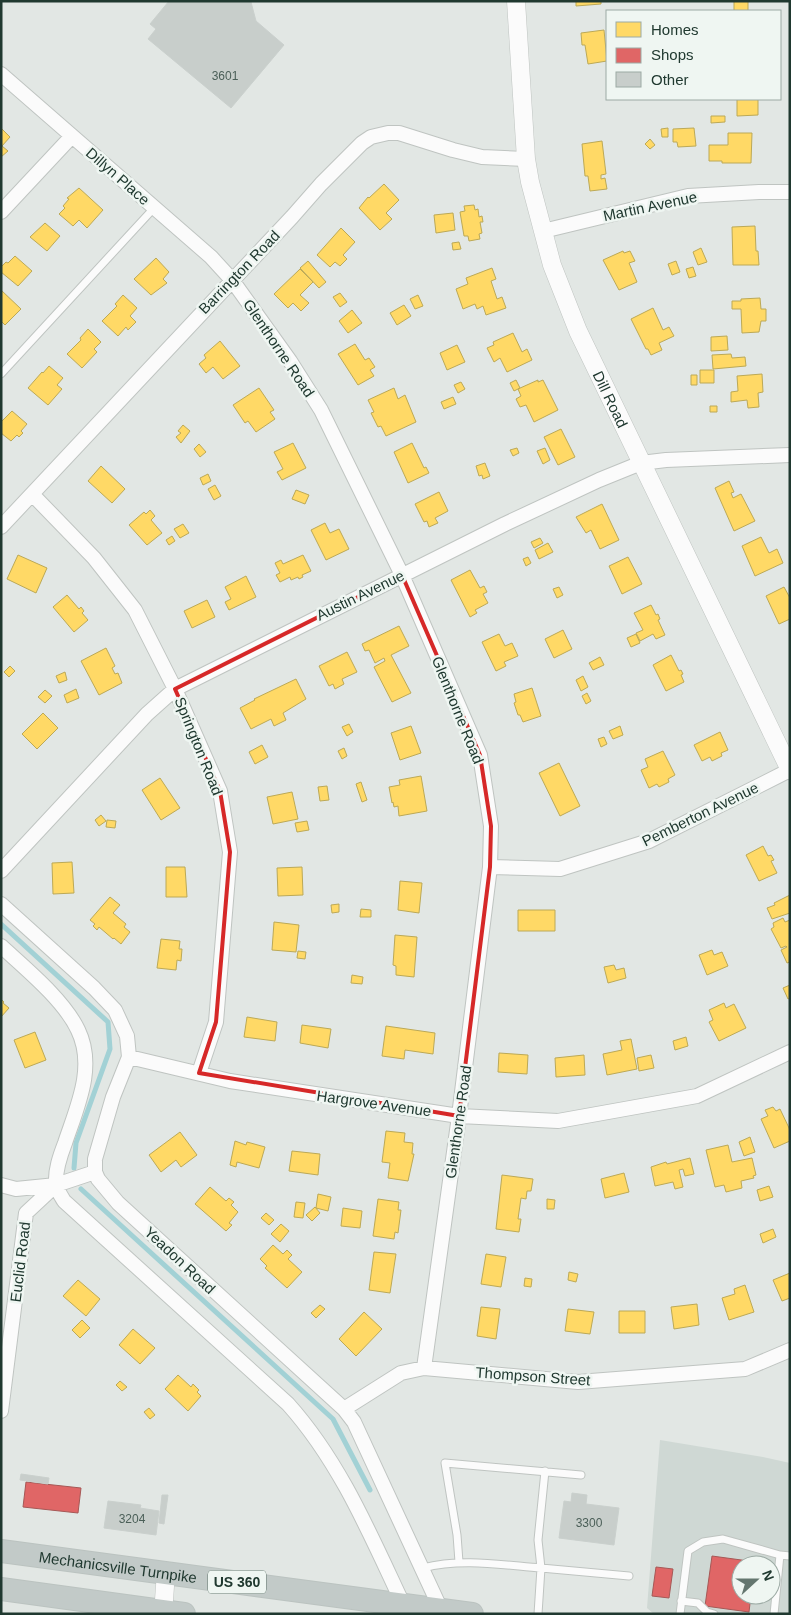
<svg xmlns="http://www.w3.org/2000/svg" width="791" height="1615" font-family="Arial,sans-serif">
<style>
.built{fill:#cfd8d4;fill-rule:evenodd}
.homes{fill:#ffd966;stroke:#bca956}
.shops{fill:#e06666;stroke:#a65856}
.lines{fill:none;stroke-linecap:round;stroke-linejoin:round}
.stream{stroke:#a2d1d5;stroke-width:5}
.building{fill:#c8cecb;stroke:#cad0cd}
.service-casing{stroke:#bfc4c1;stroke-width:9}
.minor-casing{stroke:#bfc4c1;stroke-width:16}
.tertiary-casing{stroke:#bfc4c1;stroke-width:19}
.trunk-casing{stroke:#bbc3c0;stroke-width:24}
.service{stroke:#fbfbfb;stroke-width:7}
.minor{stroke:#fbfbfb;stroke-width:14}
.tertiary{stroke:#fbfbfb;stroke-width:18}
.trunk{stroke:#c2cac8;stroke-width:22}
.marked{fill:none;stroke:#d62828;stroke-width:4;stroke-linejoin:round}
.labels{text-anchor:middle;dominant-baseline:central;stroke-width:5;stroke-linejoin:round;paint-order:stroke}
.number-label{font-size:12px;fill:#4b5f58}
.shield{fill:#eff6f2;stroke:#5e726a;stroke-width:1}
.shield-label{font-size:14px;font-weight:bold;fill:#203930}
.street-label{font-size:15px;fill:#203930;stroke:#eff6f2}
</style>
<rect width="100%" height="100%" fill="#e2e7e4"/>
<path class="built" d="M 660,1440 L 763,1457 L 790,1463 L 790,1614 L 654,1614 L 647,1608 ZM 741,1565 L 771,1565 L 771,1595 L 741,1595 Z"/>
<path class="homes" d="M 576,1 L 601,1 L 601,4 L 576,6 Z
M 734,1 L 748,1 L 748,11 L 734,11 Z
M 604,30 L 607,61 L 588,64 L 585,45 L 582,45 L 581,33 Z
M 737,99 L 758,99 L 758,115 L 737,116 Z
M 711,116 L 725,116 L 725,122 L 711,123 Z
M 1,128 L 10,137 L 2,146 L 8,151 L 1,157 Z
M 668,128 L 668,137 L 662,137 L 661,129 Z
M 694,128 L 696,146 L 678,147 L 677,142 L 673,142 L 673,129 Z
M 728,133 L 752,133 L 751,163 L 722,163 L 722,161 L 709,161 L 709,145 L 728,145 Z
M 650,139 L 655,145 L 650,149 L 645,144 Z
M 602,141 L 606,174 L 601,175 L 601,179 L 605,178 L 607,189 L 590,191 L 588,176 L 585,176 L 582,144 Z
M 384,184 L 399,200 L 386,213 L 392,219 L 380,230 L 359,208 L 368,197 L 369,198 Z
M 79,188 L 103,210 L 87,228 L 79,220 L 73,226 L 59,214 L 65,208 L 63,206 L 69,199 L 67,198 Z
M 474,205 L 475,210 L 478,209 L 479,217 L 482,216 L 483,222 L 480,222 L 482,233 L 479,234 L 480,239 L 469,241 L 468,236 L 464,236 L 460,212 L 465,211 L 464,206 Z
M 453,213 L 455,230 L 436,233 L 434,215 Z
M 45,223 L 60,236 L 47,251 L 30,237 Z
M 755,226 L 756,251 L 758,251 L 759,265 L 733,265 L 732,227 Z
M 341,228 L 355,242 L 343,255 L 347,259 L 340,266 L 335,262 L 330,267 L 317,255 Z
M 459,242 L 461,249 L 453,250 L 452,243 Z
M 701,248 L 707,262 L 698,265 L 693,252 Z
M 623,251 L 624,253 L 630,251 L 635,261 L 629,263 L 637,282 L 619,290 L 603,260 Z
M 15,256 L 32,271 L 18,286 L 1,272 L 1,267 L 6,262 L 8,263 Z
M 156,258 L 169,272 L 163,279 L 167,283 L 151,295 L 134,279 Z
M 308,261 L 326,282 L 319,288 L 300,268 Z
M 676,261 L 680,272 L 672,275 L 668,264 Z
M 693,267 L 696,276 L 689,278 L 686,269 Z
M 492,268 L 496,279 L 491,281 L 497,299 L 502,297 L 506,308 L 486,315 L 483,306 L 477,309 L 475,304 L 463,309 L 456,289 L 468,284 L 466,278 Z
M 300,269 L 313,282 L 300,295 L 309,303 L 301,311 L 293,303 L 288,308 L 274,294 Z
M 1,290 L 21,309 L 5,325 L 1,321 Z
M 340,293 L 347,302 L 340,307 L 333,297 Z
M 123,295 L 137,308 L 130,316 L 136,322 L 128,330 L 126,327 L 118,336 L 102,321 L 117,306 L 115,304 Z
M 418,295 L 423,306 L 415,309 L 410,299 Z
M 760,298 L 761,309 L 766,309 L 766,321 L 761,321 L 759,332 L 742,333 L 741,309 L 732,309 L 732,301 L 741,301 L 741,299 Z
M 404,305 L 411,316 L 397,325 L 390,313 Z
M 653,308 L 663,330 L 669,327 L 674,336 L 659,343 L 662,350 L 651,355 L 648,349 L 646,349 L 631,319 Z
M 352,310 L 362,323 L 348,333 L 339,321 Z
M 88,329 L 101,342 L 94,349 L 97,352 L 82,368 L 67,354 L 81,340 L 80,338 Z
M 513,333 L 522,352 L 527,349 L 532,360 L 507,372 L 500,358 L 494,362 L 487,348 L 494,345 L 493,342 Z
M 727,336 L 728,350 L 711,351 L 711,337 Z
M 220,341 L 240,366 L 223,379 L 213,367 L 206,373 L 199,364 L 206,358 L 204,355 Z
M 355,344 L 365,360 L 369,358 L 375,367 L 370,370 L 374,376 L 358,385 L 338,354 Z
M 457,345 L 465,362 L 447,370 L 440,353 Z
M 731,354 L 732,358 L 745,357 L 746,366 L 713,369 L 712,355 Z
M 49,366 L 63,378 L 57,385 L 62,389 L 48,405 L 28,388 L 42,372 L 43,373 Z
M 700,370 L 714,370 L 714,383 L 700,383 Z
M 762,374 L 763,392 L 758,393 L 759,407 L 748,408 L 747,400 L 731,402 L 731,392 L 738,391 L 737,376 Z
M 691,375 L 697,375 L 697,385 L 691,385 Z
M 516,380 L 520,388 L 514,391 L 510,383 Z
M 538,380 L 538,382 L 543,380 L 558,410 L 534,422 L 526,405 L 520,407 L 516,399 L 521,396 L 518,389 Z
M 461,382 L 465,389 L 458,393 L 454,385 Z
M 259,388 L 274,410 L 270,412 L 275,419 L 256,432 L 248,421 L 245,423 L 233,405 Z
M 394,388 L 398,399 L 405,395 L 416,422 L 386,436 L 381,426 L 378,427 L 371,413 L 374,412 L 368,400 Z
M 453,397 L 456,404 L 444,409 L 441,402 Z
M 710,406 L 717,406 L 717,412 L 710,412 Z
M 12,411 L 27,424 L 21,431 L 23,433 L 19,437 L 17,435 L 11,441 L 1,433 L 1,422 Z
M 183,425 L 190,431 L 181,443 L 176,437 L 181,433 L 178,431 Z
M 561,429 L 575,457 L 558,465 L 544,437 Z
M 293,443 L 306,468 L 282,480 L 277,472 L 283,469 L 274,452 Z
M 412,443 L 424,468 L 426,467 L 429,473 L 408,483 L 394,452 Z
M 199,444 L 206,452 L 200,457 L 194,449 Z
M 517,448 L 519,453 L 513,456 L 510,450 Z
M 545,448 L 550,460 L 543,464 L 537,451 Z
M 485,463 L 490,476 L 483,479 L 482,475 L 479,476 L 476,466 Z
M 101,466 L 125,489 L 112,503 L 88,481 Z
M 208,474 L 211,481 L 203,485 L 200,478 Z
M 729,481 L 734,492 L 731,493 L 733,498 L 741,494 L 755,521 L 734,531 L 715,488 Z
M 215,485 L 221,496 L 214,500 L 208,489 Z
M 296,490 L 309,495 L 305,504 L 292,499 Z
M 439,492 L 448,511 L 435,518 L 438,523 L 429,527 L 427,521 L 424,522 L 415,504 Z
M 602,504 L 619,540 L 600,549 L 591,530 L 586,533 L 576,517 Z
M 150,510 L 155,516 L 151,520 L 162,533 L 147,545 L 129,525 L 144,512 L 146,514 Z
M 325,523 L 330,533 L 339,529 L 349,549 L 326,560 L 311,530 Z
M 183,524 L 189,533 L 180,538 L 174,529 Z
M 172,536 L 175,541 L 169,545 L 166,540 Z
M 761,537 L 769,553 L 777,549 L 783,563 L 755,576 L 742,546 Z
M 540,538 L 543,543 L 534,548 L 531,542 Z
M 548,543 L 553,552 L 539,559 L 535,550 Z
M 18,555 L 47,568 L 36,593 L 7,579 Z
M 303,555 L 311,571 L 302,575 L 303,577 L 299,579 L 298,577 L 291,580 L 290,577 L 280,582 L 276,575 L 280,573 L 275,563 L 281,560 L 283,564 Z
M 528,557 L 531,563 L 526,566 L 523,559 Z
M 628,557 L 642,584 L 622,594 L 609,566 Z
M 470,570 L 480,588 L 484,586 L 487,592 L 483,594 L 488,603 L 475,610 L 477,613 L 470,617 L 451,580 Z
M 246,576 L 256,597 L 229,610 L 225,602 L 231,599 L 225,587 Z
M 559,587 L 563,595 L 557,598 L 553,589 Z
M 784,587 L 790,598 L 790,619 L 779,624 L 766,596 Z
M 67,595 L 79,609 L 81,607 L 84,611 L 82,613 L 88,620 L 74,632 L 53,607 Z
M 207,600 L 215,617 L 192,628 L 184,611 Z
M 651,605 L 656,615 L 658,614 L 660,619 L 658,620 L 665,635 L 656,639 L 653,634 L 640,641 L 636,633 L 643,630 L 634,613 Z
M 399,626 L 409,646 L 391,655 L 411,693 L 392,702 L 374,667 L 385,661 L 384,658 L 375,663 L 369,650 L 365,651 L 362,644 Z
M 563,630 L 572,649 L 554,658 L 545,639 Z
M 499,634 L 505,646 L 512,643 L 518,656 L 504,662 L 506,666 L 496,671 L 482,642 Z
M 636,634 L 640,643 L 631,647 L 627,638 Z
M 106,648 L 115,666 L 112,668 L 115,674 L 118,673 L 122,683 L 99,695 L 81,661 Z
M 347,652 L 357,672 L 342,679 L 344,684 L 335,689 L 333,684 L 329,686 L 319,666 Z
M 671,655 L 679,671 L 681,670 L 683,674 L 681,675 L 684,682 L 666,691 L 653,665 Z
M 600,657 L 604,665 L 593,670 L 589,663 Z
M 10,666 L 15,671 L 9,677 L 4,672 Z
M 65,672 L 67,680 L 59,683 L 56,676 Z
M 583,676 L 588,687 L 581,691 L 576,680 Z
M 296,679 L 306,699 L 283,713 L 286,720 L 274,726 L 271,719 L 251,729 L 240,708 L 255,700 L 254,699 Z
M 532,688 L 541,716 L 523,722 L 520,715 L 518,715 L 514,703 L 516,702 L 514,694 Z
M 76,689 L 79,698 L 67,703 L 64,695 Z
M 45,690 L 52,696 L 45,703 L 38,697 Z
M 587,693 L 591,701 L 586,704 L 582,696 Z
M 43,713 L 58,728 L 37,749 L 22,734 Z
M 349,724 L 353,732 L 347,736 L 342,727 Z
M 411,726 L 421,753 L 400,760 L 391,733 Z
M 620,726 L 623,735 L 613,739 L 609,731 Z
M 720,732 L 728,750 L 721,753 L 722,756 L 712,761 L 710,757 L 702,761 L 694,745 Z
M 604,737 L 607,744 L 601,747 L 598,739 Z
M 262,745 L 268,757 L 255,764 L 249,752 Z
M 344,748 L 347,756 L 342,759 L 338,751 Z
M 663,751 L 675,775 L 668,779 L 669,782 L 659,787 L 657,784 L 649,788 L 641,770 L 648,767 L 645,759 Z
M 559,763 L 580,806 L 560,816 L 539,773 Z
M 421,776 L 427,811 L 399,816 L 398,806 L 394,807 L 393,802 L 392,803 L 389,787 L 400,785 L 399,780 Z
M 160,778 L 180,808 L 161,820 L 142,790 Z
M 361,782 L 367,800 L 362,802 L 356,784 Z
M 327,786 L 329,800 L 320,801 L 318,787 Z
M 292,792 L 298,819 L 273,824 L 267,797 Z
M 101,815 L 106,821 L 99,826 L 95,820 Z
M 107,820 L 116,821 L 115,828 L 106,827 Z
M 307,821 L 309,830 L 297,832 L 295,823 Z
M 763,846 L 768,856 L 771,855 L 774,860 L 771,861 L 777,873 L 759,881 L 746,855 Z
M 72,862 L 74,893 L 53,894 L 52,863 Z
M 166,867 L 185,867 L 187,897 L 166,897 Z
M 302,867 L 303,895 L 278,896 L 277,868 Z
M 400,881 L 422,883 L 419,913 L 398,910 Z
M 790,895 L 790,913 L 772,919 L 767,908 L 775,905 L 774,903 Z
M 110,897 L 120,905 L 113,913 L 126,924 L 124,927 L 130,932 L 121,944 L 114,938 L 113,939 L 99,927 L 97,930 L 93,926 L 95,924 L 90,920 Z
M 339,904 L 339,912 L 332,913 L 331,905 Z
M 361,909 L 371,910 L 371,917 L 360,917 Z
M 518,910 L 555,910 L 555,931 L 518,931 Z
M 783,918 L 785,922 L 790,920 L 790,962 L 787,963 L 781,950 L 787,947 L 786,946 L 781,948 L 771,929 L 774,927 L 773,923 Z
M 274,922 L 299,925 L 296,952 L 272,950 Z
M 395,935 L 417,937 L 414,977 L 396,975 L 396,966 L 393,965 Z
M 161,939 L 180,941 L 179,949 L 182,949 L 181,961 L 177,960 L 176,970 L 157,968 Z
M 712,950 L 714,955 L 722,952 L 728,966 L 707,975 L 699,955 Z
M 298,951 L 306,952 L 305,959 L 297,958 Z
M 614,965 L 616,970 L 624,968 L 626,978 L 608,983 L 604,967 Z
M 352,975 L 363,977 L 362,984 L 351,983 Z
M 790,985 L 790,998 L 788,999 L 783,988 Z
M 1,999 L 4,1002 L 3,1003 L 9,1008 L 1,1017 Z
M 724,1003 L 726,1008 L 734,1004 L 746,1028 L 719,1041 L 709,1022 L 713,1020 L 709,1010 Z
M 247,1017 L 277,1022 L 275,1041 L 244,1037 Z
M 302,1025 L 331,1029 L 328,1048 L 300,1043 Z
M 386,1026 L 435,1033 L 433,1054 L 405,1050 L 404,1059 L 382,1056 Z
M 35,1032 L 46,1060 L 25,1068 L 14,1040 Z
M 686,1037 L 688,1046 L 675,1050 L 673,1041 Z
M 631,1039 L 637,1069 L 607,1075 L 603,1054 L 622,1050 L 620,1041 Z
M 499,1053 L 528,1055 L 527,1074 L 498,1072 Z
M 584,1055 L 585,1075 L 556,1077 L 555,1058 Z
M 651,1055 L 654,1068 L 639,1071 L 637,1058 Z
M 773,1107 L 776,1111 L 780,1109 L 790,1130 L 790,1141 L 774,1148 L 761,1119 L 768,1116 L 765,1110 Z
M 386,1131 L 405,1133 L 404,1142 L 413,1143 L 412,1154 L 414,1154 L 408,1181 L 388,1178 L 390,1163 L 382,1162 Z
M 180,1132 L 197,1155 L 181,1167 L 176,1160 L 161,1172 L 149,1155 Z
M 750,1137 L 755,1152 L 744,1156 L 739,1142 Z
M 235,1141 L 246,1145 L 247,1142 L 265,1147 L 259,1168 L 237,1162 L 236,1167 L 230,1165 Z
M 728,1145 L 732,1162 L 752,1158 L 756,1175 L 753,1176 L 754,1178 L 741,1181 L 742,1188 L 726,1192 L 724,1185 L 715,1187 L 706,1150 Z
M 292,1151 L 320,1154 L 318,1175 L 289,1171 Z
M 690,1158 L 694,1174 L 685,1176 L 683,1169 L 679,1170 L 683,1187 L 675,1189 L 673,1182 L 655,1186 L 651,1167 L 666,1162 L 667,1164 Z
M 624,1173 L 629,1192 L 605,1198 L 601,1179 Z
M 502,1175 L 533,1179 L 531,1191 L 527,1191 L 526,1199 L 521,1198 L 518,1219 L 521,1219 L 519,1232 L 496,1229 Z
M 769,1186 L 773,1197 L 760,1201 L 757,1190 Z
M 210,1187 L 226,1201 L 229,1198 L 234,1202 L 231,1205 L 238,1212 L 229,1223 L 232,1225 L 226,1231 L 195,1204 Z
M 318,1194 L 331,1197 L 328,1211 L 316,1208 Z
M 378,1199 L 399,1202 L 398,1210 L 401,1210 L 398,1233 L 395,1232 L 394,1239 L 373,1236 Z
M 547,1199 L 555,1200 L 554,1209 L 547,1209 Z
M 296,1202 L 305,1203 L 303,1218 L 294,1217 Z
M 315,1207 L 320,1213 L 312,1221 L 306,1215 Z
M 343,1208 L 362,1211 L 360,1228 L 341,1226 Z
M 266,1213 L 274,1220 L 269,1225 L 261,1218 Z
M 281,1224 L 289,1231 L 280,1242 L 271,1234 Z
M 773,1229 L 776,1237 L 763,1243 L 760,1234 Z
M 273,1245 L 283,1254 L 287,1250 L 292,1255 L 288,1259 L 302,1272 L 287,1288 L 265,1268 L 267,1266 L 260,1259 Z
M 374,1252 L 396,1254 L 390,1293 L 369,1290 Z
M 486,1254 L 506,1257 L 501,1287 L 481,1284 Z
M 569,1272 L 578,1274 L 576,1282 L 568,1280 Z
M 790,1273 L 790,1298 L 782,1301 L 773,1280 Z
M 525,1278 L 532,1279 L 531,1287 L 524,1286 Z
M 78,1280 L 100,1299 L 86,1316 L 63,1296 Z
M 745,1285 L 754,1312 L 729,1320 L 722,1298 L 735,1294 L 734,1289 Z
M 697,1304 L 699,1325 L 674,1329 L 671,1307 Z
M 320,1305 L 325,1309 L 316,1318 L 311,1313 Z
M 481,1307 L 500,1309 L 496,1339 L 477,1336 Z
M 568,1309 L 594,1312 L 590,1334 L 565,1331 Z
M 619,1311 L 645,1311 L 645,1333 L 619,1333 Z
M 364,1312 L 382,1329 L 356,1356 L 339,1339 Z
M 82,1320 L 90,1328 L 80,1338 L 72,1330 Z
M 133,1329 L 155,1348 L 140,1364 L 119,1345 Z
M 178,1375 L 191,1387 L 193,1384 L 199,1390 L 197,1392 L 201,1396 L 188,1411 L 165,1389 Z
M 120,1381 L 127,1387 L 122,1391 L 116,1385 Z
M 149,1408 L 155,1415 L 150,1419 L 144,1412 Z"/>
<path class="shops" d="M 26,1482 L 81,1488 L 78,1513 L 23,1507 Z
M 712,1556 L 756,1562 L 755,1565 L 741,1565 L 741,1595 L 751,1595 L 749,1612 L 705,1606 Z
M 656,1567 L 673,1569 L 669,1598 L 652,1596 Z"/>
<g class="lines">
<path class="stream" d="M 1,924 L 108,1022 L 110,1049 L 76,1143 L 74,1168
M 81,1189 L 333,1419 L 370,1490"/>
</g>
<path class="building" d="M 169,1 L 251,2 L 256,21 L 284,45 L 231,108 L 148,39 L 156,29 L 150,24 Z
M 21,1474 L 49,1478 L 48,1484 L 20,1480 Z
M 572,1493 L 587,1495 L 586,1504 L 619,1508 L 614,1545 L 559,1538 L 564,1501 L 571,1502 Z
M 162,1495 L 168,1495 L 164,1524 L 159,1523 Z
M 108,1501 L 141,1505 L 140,1508 L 159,1511 L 156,1535 L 104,1528 Z"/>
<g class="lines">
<defs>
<path id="service" d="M 1,374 L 154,208
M 459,1562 L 457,1535 L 445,1463 L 581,1475
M 423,1568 C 461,1558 502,1565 541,1568 L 538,1540 L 545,1471
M 681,1601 L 698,1603 L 707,1612 L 714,1614
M 538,1614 L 541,1568 L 629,1576
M 680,1614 L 688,1551 L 703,1542 L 723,1539 L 780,1555
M 774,1614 L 780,1555 L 790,1556"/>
<path id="minor" d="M 1,74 L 211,257 L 232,280 L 290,361 L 321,410 L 402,575 L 480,755 L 491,826 L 490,867 L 459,1116 L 424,1368
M 1,212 L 72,136
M 543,231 L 688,196 L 759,192 L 790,192
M 32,494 L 94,558 L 135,610 L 175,689 L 220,791 L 230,852 L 216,1022 L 199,1073
M 1,527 L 292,217 L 321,184 L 362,143 L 371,137 L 388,133 L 399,133 L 453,150 L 482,157 L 526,159
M 490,867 L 560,869 L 649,841 L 790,770
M 1,871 L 147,714 L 175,689 L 505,524 L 599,480 L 641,463 L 666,460 L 790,455
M 1,904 L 94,988 L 115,1010 L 127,1036 L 129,1057 L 113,1097 L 95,1159 L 95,1172 L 98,1179 L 118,1203 L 344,1409 L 354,1422 L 443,1614
M 1,946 C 26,969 64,1000 78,1030 C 96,1067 77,1107 65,1143 C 60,1156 55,1170 56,1184 C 57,1190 61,1196 64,1201 L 288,1404 C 340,1462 370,1534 403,1604 L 406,1608
M 129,1057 L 230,1081 L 459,1116 L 558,1121 L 697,1096 L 790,1052
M 1,1185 L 16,1189 L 56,1185 L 95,1172
M 344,1409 L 401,1373 L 424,1368 L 578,1382 L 745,1369 L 790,1350
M 1,1411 L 26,1213 L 56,1185"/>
<g id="tertiary">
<path id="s1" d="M 516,1 L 526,159 L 530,182 L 552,265 L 578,331 L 790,770"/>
<path d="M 163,1614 L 166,1572"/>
</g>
<g id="trunk">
<path id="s2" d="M 1,1551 L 472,1614"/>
<path d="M 1,1589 L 184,1614"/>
</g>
</defs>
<use href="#service" class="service-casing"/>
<use href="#minor" class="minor-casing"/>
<use href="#tertiary" class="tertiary-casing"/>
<use href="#trunk" class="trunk-casing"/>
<use href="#service" class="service"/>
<use href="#minor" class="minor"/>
<use href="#tertiary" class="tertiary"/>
<use href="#trunk" class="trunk"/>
</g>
<path class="marked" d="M 402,575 L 480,755 L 491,826 L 490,867 L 459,1116 L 199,1073 L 216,1022 L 230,852 L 220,791 L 175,689 Z"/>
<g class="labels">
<g class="number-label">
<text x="225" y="76">3601</text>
<text x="132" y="1519">3204</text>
<text x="589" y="1523">3300</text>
</g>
<rect class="shield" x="208" y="1570.5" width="58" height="23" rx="4"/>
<g class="shield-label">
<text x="237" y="1582">US 360</text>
</g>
<g class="street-label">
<text transform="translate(118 176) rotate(41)">Dillyn Place</text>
<text transform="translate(650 206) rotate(-12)">Martin Avenue</text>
<text transform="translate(239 272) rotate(-46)">Barrington Road</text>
<text transform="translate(279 348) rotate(56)">Glenthorne Road</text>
<text stroke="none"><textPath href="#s1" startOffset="414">Dill Road</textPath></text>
<text transform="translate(360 595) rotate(-26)">Austin Avenue</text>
<text transform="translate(458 710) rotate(68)">Glenthorne Road</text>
<text transform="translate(199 746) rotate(68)">Springton Road</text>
<text transform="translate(700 814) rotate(-26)">Pemberton Avenue</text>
<text transform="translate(374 1103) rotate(8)">Hargrove Avenue</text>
<text transform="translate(458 1122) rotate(-82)">Glenthorne Road</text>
<text transform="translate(180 1260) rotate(43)">Yeadon Road</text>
<text transform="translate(20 1262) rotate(-83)">Euclid Road</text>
<text transform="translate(533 1376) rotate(4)">Thompson Street</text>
<text stroke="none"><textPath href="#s2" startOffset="118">Mechanicsville Turnpike</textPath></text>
</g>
</g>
<rect width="791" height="1615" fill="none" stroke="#203930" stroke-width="5"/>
<rect x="606" y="10" width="175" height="90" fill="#eff6f2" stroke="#9caaa4"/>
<rect x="616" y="22" width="25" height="15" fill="#ffd966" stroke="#9caaa4"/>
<text x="651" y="35" font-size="15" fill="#203930">Homes</text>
<rect x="616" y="48" width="25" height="15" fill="#e06666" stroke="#9caaa4"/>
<text x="651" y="60" font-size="15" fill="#203930">Shops</text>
<rect x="616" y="72" width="25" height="15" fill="#c8cecb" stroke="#9caaa4"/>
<text x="651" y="85" font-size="15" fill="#203930">Other</text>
<g transform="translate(756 1580) rotate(69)"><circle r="24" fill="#eff6f2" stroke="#9caaa4"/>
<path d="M0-4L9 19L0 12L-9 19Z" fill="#64766f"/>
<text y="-8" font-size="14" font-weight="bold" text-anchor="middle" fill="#203930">N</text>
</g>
</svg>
